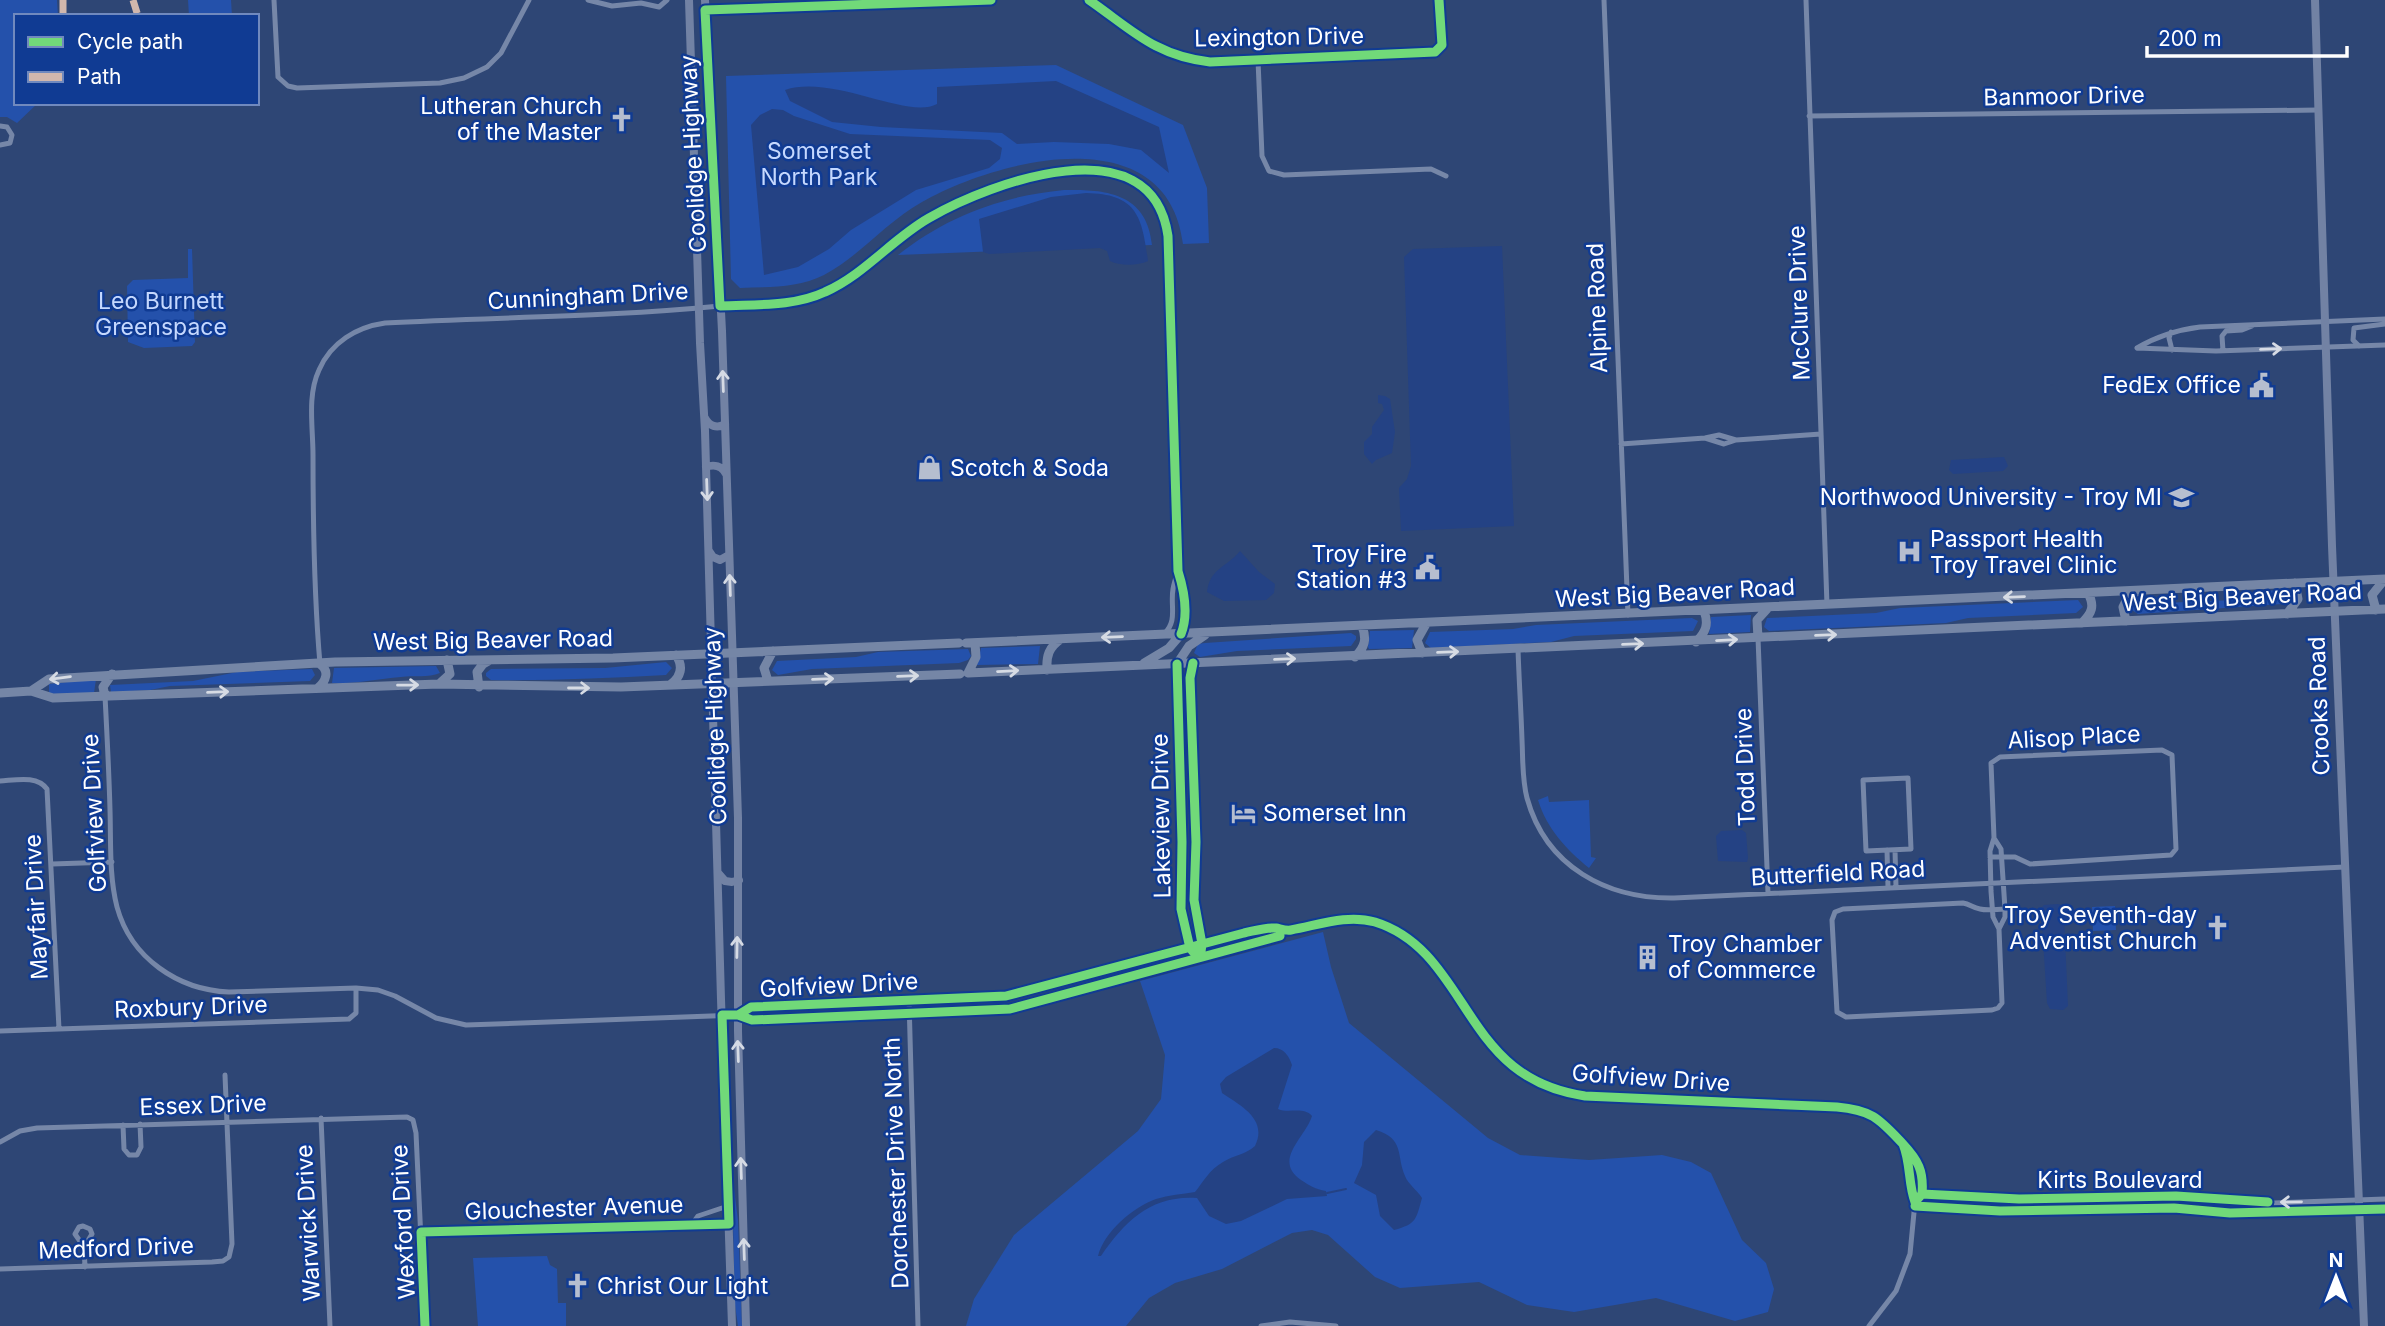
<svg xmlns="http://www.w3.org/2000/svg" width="2385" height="1326" font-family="Inter,sans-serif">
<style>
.green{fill:#2451ab}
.water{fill:#244284}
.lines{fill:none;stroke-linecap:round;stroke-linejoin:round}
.stream{stroke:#244284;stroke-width:2}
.street{stroke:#7687a8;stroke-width:5}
.secondary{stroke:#7282a4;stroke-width:8}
.primary{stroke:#7586a6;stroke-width:9}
.quiet{stroke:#d1b7ad;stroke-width:7;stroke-dasharray:14 7;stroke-linecap:butt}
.cycleway-casing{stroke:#103b93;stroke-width:13}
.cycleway{stroke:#71d979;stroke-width:9}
.oneway{stroke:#d6dbe5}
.oneway2{stroke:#d5dae4}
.oneway3{stroke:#d6dbe4}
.labels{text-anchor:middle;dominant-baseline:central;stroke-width:5;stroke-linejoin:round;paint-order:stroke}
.street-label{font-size:23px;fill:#fff;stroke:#103b93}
.poi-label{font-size:23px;fill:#fff;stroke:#103b93;text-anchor:end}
.park-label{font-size:23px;fill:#c5d8fe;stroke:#103b93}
</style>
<rect width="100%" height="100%" fill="#2e4675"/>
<path class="green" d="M 0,0 L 57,0 L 58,16 L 16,16 L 16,103 L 38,103 L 17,123 L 7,117 L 0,117 Z
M 188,0 L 231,0 L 232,16 L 189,16 Z
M 1056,65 L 1183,125 L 1207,188 L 1209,243 L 1183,244 C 1167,116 997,159 922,202 C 886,222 860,256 824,275 C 798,288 769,287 740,288 L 731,279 L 726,76 Z
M 1064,190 C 1106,189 1147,193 1152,245 L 898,255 C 947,216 1002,196 1064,190 Z
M 188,249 L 192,249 L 195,342 L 192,346 L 144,348 L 128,342 L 127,286 L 133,280 L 188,278 Z
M 2284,590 L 2289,597 L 2282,604 L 2138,614 L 2132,610 L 2132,607 L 2138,604 L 2234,600 L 2257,591 Z
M 2078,600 L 2083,607 L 2076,613 L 1968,618 L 1946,623 L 1769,631 L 1764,627 L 1767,618 L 1876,613 L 1900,608 Z
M 1751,615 L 1750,632 L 1709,634 L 1711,617 Z
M 1692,618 L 1698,621 L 1693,631 L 1574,636 L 1551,642 L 1431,648 L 1425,643 L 1430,632 L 1513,629 L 1536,625 Z
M 1414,630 L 1412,648 L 1369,649 L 1368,647 L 1370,631 Z
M 1351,633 L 1356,636 L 1356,639 L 1351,646 L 1237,651 L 1200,657 L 1194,653 L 1198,644 L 1205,643 Z
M 1040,646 L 1038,664 L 977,665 L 981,648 Z
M 968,649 L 971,656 L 968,660 L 959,663 L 812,669 L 778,675 L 772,670 L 777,661 L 856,657 L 878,652 Z
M 666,662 L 672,668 L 666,675 C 608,678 549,681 491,680 L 486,676 L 486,673 L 491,669 L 605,668 Z
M 436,666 L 440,673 C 428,678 414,675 401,677 C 377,679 355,684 332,683 L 334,668 Z
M 312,669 L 315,675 L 310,681 L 170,686 L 150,690 L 111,692 L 110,685 L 193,681 L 237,672 Z
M 96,679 L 94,693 L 49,694 L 49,684 Z
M 1548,796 L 1549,802 L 1589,800 L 1591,857 L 1596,858 L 1589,868 C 1566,849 1547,829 1538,800 Z
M 2115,906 L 2116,930 L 2093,931 L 2092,907 Z
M 1323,932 L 1331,967 L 1349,1023 L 1488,1138 L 1520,1155 L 1589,1160 L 1662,1155 L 1691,1162 L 1711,1173 L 1742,1240 L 1766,1263 L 1774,1289 L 1768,1312 L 1735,1321 L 1656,1298 L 1574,1312 L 1527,1305 L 1479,1282 L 1400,1288 L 1375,1277 L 1328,1235 L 1312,1230 L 1292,1233 L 1222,1269 L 1175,1283 L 1149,1298 L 1126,1326 L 966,1326 L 974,1299 L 1014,1235 L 1138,1131 L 1161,1099 L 1165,1055 L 1140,981 Z
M 731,1142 L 734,1189 L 738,1220 L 742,1326 L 738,1326 L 735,1305 Z
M 547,1256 L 550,1265 L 557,1269 L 558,1303 L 566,1303 L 566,1326 L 478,1326 L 473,1258 Z"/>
<path class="water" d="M 1056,81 L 1159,127 L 1169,173 L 1141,150 L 1109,144 L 1054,142 L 1017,144 L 1002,133 L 881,127 L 832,122 L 790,101 L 785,90 C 833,74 907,120 937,104 L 937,87 Z
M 772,109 L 783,110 L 794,116 L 850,134 L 990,140 L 1002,148 L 1000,159 L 989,168 L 916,190 L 851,230 L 829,249 L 798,267 L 764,275 L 751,125 L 760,115 Z
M 1086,193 C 1137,194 1142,216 1148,261 C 1137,266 1120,266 1110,261 L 1107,251 L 1100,248 L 989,254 L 983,252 L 979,219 L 1051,197 Z
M 1502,246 L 1514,526 L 1401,531 L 1399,488 L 1407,479 L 1411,466 L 1404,257 L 1413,249 Z
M 1378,395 L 1385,396 L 1390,399 L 1395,432 L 1392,453 L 1376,460 L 1372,464 L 1364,454 L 1364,442 L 1372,434 L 1372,427 L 1384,410 L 1382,404 L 1378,403 Z
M 2004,457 L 2008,466 L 2003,471 L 1953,474 L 1949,470 L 1951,460 Z
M 1240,551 L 1259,572 L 1275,584 L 1274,593 L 1266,600 L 1224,601 L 1207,592 C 1210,568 1226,568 1240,551 Z
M 1742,830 L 1746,833 L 1748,858 L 1747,862 L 1718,861 L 1716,836 L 1721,831 Z
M 2058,904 L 2063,905 L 2064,916 L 2068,1006 L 2063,1010 L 2050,1009 L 2047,1003 L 2041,908 L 2044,905 Z
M 1274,1048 C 1284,1048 1289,1056 1292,1065 L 1278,1109 C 1289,1114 1303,1106 1312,1116 C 1306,1137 1272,1160 1301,1180 C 1310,1186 1315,1189 1326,1191 L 1327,1196 L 1287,1199 L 1241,1221 L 1226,1224 L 1209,1216 L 1197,1198 C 1151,1195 1125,1221 1101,1256 L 1098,1256 C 1104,1232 1133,1207 1156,1199 C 1169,1195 1182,1194 1195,1192 C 1204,1181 1209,1170 1223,1162 C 1234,1155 1245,1155 1255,1146 C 1268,1119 1241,1106 1222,1093 L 1220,1084 L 1226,1077 Z
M 1376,1130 C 1405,1139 1396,1155 1405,1176 C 1408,1184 1417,1190 1422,1198 C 1416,1219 1417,1224 1394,1230 L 1380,1216 L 1376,1195 L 1354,1183 L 1362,1165 L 1364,1142 Z"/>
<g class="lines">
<path class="stream" d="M 1327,1193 L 1346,1189"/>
<path class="street" d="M 274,0 L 278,77 L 288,86 L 297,88 L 440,83 L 464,78 L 487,67 L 501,53 L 529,0
M 588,0 L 612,6 L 641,3 L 659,7 L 667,0
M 1089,0 C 1131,29 1155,56 1210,62 L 1435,52 L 1442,45 L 1439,0
M 1604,0 L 1628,615
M 1806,0 L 1827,605
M 705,10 L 991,0
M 1258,60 L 1262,156 L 1269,171 L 1284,175 L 1431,169 L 1446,176
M 1809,116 L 2318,110
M 0,126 L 7,127 L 12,135 L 10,143 L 0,145
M 2171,332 L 2169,338 L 2172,350
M 2359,346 L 2353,340 L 2354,328 L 2385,324
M 2137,348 C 2157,336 2177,330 2200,327 L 2385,319
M 2137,348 L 2216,351 L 2385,345
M 2223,351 L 2222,336 L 2226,331 L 2242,330 L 2252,326
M 1705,438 L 1724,444 L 1736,440 L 1821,434
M 1621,444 L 1705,438 L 1719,435 L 1736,440
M 1164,634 C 1178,621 1170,606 1173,589 C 1174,583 1176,577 1178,571
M 1758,638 L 1768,893
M 1518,649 C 1519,680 1521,710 1522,740 C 1523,760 1522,779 1527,798 C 1546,867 1607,899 1674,898 L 2345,867
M 1193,663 L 1190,678 L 1196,842 L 1194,900 L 1202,944 L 1199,959
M 320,664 C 314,595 313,524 313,455 C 313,427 307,396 319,370 C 331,342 357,327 385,323 C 497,317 609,317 720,306 C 746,303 773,305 799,300 C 850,291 885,244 928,219 C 987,184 1144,125 1167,228 L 1178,571 C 1184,590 1189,614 1181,634
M 1177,664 L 1182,842 L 1181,909 L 1190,948 L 1199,959
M 105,696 C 107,734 109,772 110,810 C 111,841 109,876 117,907 C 131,958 178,990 229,992 L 356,988 L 378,990 L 395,996 L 436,1018 L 466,1025 L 738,1015 L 752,1020 L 779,1019 L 1010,1009 L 1278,937 L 1287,931
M 1908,778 L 1911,849 L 1866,851 L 1863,780 Z
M 0,781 C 16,780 37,775 47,789 L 59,1029
M 1994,838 L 2001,849 L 2005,909 L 2005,917 L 1999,929
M 1887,850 L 1888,887
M 1895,850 L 1896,887
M 1990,857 L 2015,857 L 2030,864 L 2171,855 L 2176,849 L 2172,755 L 2162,750 L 2000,757 L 1991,763 L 1994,838 L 1990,851 L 1991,891 L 1993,917 L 1999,929 L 2002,1003 L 1998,1008 L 1992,1010 L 1846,1017 L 1837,1012 L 1832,920 L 1835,912 L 1843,909 L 1963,903 C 1970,904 1973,908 1980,909 C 1988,911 1997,909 2005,909
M 52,864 L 112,862
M 909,1000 L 918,1326
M 738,1015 L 751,1007 L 1006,996 L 1244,933 C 1254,931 1266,927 1276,928 C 1281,929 1286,931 1291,930 C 1319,925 1347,914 1375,922 C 1446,944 1460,1023 1513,1066 C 1534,1083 1558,1092 1585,1096 L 1837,1107 C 1873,1110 1880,1120 1903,1144 C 1918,1160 1924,1171 1922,1194 L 1915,1202
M 0,1031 L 349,1019 L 356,1013 L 356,988
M 321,1118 L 330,1326
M 123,1125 L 124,1149 L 129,1155 L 137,1155 L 141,1147 L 140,1124
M 0,1142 L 20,1131 L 37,1128 L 407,1117 L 413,1120 L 416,1133 L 425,1326
M 1922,1194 L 2019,1199 L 2176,1196 L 2274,1203 L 2385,1199
M 1915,1206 L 2000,1211 L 2174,1208 L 2230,1213 L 2385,1209
M 693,1223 L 698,1216 L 728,1206
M 421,1232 L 729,1224
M 84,1247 L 92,1234 L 90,1229 L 83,1226 L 79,1227 L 75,1234 L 84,1247 L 85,1267
M 0,1269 L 212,1262 L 223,1261 L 229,1257 L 232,1244 L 225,1075
M 1261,1326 L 1290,1322 L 1336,1326
M 1869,1326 L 1896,1291 L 1910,1254 L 1915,1202 L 1911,1190 L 1909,1168 L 1905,1147"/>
<path class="secondary" d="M 689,0 L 700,343 L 705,431 L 721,999 L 732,1326
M 705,0 L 722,331 L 738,818 L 738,1031 L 746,1326
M 2315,0 L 2332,546 L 2364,1326
M 705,418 C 709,426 717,429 725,424
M 706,467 C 714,464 722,466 726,474
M 709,551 L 713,557 L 720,560 L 729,555
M 718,873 L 725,881 L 732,882 L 739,880"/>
<path class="primary" d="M 2376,610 L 2372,595 L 2384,580
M 2287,614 L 2298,599 L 2295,583
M 2126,621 L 2123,607 L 2127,599 L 2136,592
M 2082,623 C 2092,613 2095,606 2088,593
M 1758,638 L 1757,620 L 1767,609
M 1696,642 C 1706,632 1709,624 1704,611
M 966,643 L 2385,579
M 1422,653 L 1417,640 L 1426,624
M 1355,657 C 1365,647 1367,639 1362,626
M 1144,663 L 1169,648 L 1181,634
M 1177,664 L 1189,646 L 1205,635
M 1047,670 C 1046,656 1049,647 1061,639
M 968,673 L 2385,609
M 968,673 L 976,657 L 975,643
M 768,681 L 764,668 L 773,651
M 439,684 L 450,674 L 447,660
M 670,685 C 681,677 684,667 676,655
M 479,687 L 477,672 L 483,664 L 490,660
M 318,688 C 326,681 330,671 320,664
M 31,691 L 49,679 L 335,662 L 613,658 L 959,643
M 0,693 L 31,691 L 53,698 L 439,684 L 621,687 L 960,674
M 105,696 L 103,687 L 112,674"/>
<path class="quiet" d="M 63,0 L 63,16
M 133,0 L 138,16"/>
<defs>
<path id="cycleway" d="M 991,0 L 705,10 L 720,306 C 755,304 793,307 825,292 C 864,275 892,239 929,218 C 991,182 1152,123 1168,236 L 1178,571 C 1184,590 1189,614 1181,634
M 1089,0 C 1131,29 1155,56 1210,62 L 1435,52 L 1442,45 L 1439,0
M 1193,663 L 1190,678 L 1196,842 L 1194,900 L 1202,944 L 1201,952
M 1177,664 L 1182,842 L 1181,909 L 1190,948 L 1196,955
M 738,1015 L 751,1007 L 1006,996 L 1244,933 C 1254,931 1266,927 1276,928 C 1281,929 1286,931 1291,930 C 1319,925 1347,914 1375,922 C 1446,944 1460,1023 1513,1066 C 1534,1083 1558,1092 1585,1096 L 1837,1107 C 1873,1110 1880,1120 1903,1144 C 1918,1160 1924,1171 1922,1194 L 1915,1202 C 1908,1184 1911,1163 1903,1144
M 1922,1194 L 2019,1199 L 2176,1196 L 2268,1202
M 1915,1206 L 2000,1211 L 2174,1208 L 2230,1213 L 2385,1209
M 425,1326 L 421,1232 L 729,1224 L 722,1015 L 738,1015 L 752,1020 L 779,1019 L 1010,1009 L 1280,936"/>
</defs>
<use href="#cycleway" class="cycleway-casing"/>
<use href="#cycleway" class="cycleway"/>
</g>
<defs><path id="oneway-shaft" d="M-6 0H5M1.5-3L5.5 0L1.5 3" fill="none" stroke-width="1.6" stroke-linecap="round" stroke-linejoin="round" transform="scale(1.75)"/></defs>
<g class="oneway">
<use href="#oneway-shaft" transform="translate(2271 349) rotate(-2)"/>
<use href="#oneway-shaft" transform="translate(2291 1202) rotate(179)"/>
</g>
<g class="oneway2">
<use href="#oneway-shaft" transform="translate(723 381) rotate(-92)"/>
<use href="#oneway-shaft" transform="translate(707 490) rotate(88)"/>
<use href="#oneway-shaft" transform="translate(730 585) rotate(-92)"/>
<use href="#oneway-shaft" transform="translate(737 947) rotate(-89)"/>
<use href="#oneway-shaft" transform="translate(738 1051) rotate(-92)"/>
<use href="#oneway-shaft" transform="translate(741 1168) rotate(-92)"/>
<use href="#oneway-shaft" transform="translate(744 1249) rotate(-92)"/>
</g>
<g class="oneway3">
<use href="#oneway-shaft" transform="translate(2014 597) rotate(178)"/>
<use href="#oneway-shaft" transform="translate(1826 635) rotate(-2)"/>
<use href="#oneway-shaft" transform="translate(1112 637) rotate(178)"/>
<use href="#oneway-shaft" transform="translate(1727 640) rotate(-3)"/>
<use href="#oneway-shaft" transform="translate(1633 644) rotate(-2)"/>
<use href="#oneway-shaft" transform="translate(1448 652) rotate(-2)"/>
<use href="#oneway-shaft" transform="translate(1285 659) rotate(-2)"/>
<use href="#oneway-shaft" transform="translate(1008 671) rotate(-3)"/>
<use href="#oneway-shaft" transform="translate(908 676) rotate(-2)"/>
<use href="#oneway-shaft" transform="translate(60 678) rotate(173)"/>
<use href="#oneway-shaft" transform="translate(823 679) rotate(-2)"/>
<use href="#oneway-shaft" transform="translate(408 685) rotate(-1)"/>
<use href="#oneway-shaft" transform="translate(579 688)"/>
<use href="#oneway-shaft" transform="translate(218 692) rotate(-2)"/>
</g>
<defs>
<symbol id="church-bare" viewBox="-9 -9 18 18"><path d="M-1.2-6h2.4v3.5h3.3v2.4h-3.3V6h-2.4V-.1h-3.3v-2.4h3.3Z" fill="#b6becf" stroke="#103b93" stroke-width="2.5" paint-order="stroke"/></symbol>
<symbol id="civic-bare" viewBox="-9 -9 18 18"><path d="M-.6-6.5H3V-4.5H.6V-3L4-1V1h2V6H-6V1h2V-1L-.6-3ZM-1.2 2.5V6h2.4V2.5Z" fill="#b6becf" stroke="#103b93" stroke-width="2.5" paint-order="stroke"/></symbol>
<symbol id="shop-bare" viewBox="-9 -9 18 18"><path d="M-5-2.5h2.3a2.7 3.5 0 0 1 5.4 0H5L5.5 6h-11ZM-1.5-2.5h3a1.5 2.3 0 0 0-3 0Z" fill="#b6becf" stroke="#103b93" stroke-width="2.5" paint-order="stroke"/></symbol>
<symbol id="school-bare" viewBox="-9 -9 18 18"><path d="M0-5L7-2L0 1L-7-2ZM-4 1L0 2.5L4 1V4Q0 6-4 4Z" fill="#b6becf" stroke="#103b93" stroke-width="2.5" paint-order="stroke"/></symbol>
<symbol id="hospital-bare" viewBox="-9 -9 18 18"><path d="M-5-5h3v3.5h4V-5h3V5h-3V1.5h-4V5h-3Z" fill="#b6becf" stroke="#103b93" stroke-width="2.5" paint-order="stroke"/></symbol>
<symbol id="hotel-bare" viewBox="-9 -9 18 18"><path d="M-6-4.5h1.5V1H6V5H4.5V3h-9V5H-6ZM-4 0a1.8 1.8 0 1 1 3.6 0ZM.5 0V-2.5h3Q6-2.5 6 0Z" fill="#b6becf" stroke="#103b93" stroke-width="2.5" paint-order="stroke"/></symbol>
<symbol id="building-bare" viewBox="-9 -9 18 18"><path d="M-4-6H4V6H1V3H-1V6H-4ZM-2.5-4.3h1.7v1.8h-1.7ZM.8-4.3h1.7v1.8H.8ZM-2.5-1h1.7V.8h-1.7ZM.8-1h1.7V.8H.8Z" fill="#b6becf" stroke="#103b93" stroke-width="2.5" paint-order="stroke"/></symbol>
</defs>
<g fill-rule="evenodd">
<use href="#church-bare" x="604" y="102" width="35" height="35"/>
<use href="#civic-bare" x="2244" y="368" width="35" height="35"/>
<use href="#shop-bare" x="912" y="450" width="35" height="35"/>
<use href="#school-bare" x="2164" y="480" width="35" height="35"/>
<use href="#hospital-bare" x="1892" y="534" width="35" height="35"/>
<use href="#civic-bare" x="1410" y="550" width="35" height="35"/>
<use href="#hotel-bare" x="1226" y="796" width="35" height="35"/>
<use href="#church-bare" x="2200" y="910" width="35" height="35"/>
<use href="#building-bare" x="1630" y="940" width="35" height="35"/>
<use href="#church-bare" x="560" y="1268" width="35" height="35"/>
</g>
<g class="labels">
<g class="street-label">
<text transform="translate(1279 37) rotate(-1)">Lexington Drive</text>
<text transform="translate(2064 96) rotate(-1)">Banmoor Drive</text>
<text transform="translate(693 154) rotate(-93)">Coolidge Highway</text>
<text transform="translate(588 296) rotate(-3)">Cunningham Drive</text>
<text transform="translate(1799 303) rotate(-92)">McClure Drive</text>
<text transform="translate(1597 308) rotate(-92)">Alpine Road</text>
<text transform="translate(1675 593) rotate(-3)">West Big Beaver Road</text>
<text transform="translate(2242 597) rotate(-3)">West Big Beaver Road</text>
<text transform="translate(493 640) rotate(-1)">West Big Beaver Road</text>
<text transform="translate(2319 706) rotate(-92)">Crooks Road</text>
<text transform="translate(715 726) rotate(-92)">Coolidge Highway</text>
<text transform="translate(2074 737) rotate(-3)">Alisop Place</text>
<text transform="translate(1745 767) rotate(-92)">Todd Drive</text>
<text transform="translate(94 813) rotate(-93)">Golfview Drive</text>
<text transform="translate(1161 816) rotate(-91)">Lakeview Drive</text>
<text transform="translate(1838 873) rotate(-3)">Butterfield Road</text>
<text transform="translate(36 907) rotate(-93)">Mayfair Drive</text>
<text transform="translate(839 985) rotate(-3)">Golfview Drive</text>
<text transform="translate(191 1007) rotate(-2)">Roxbury Drive</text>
<text transform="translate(1651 1078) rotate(4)">Golfview Drive</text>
<text transform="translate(203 1105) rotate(-2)">Essex Drive</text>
<text transform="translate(896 1163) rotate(-92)">Dorchester Drive North</text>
<text x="2120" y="1180">Kirts Boulevard</text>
<text transform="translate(574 1208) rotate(-2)">Glouchester Avenue</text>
<text transform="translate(403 1222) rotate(-93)">Wexford Drive</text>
<text transform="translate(308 1223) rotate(-93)">Warwick Drive</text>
<text transform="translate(116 1248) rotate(-2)">Medford Drive</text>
</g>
<g class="poi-label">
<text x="602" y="106">Lutheran Church<tspan x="602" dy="26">of the Master</tspan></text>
<text x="2241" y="385">FedEx Office</text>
<text x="950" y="468" text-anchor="start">Scotch &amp; Soda</text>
<text x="2162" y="497">Northwood University - Troy MI</text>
<text x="1930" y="539" text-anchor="start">Passport Health<tspan x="1930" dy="26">Troy Travel Clinic</tspan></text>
<text x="1407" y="554">Troy Fire<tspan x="1407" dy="26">Station #3</tspan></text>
<text x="1263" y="813" text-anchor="start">Somerset Inn</text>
<text x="2197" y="915">Troy Seventh-day<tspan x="2197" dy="26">Adventist Church</tspan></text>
<text x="1668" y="944" text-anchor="start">Troy Chamber<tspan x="1668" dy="26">of Commerce</tspan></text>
<text x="597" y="1286" text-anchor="start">Christ Our Light</text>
</g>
<g class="park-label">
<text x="819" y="151">Somerset<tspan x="819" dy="26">North Park</tspan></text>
<text x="161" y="301">Leo Burnett<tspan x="161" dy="26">Greenspace</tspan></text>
</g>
</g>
<rect x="14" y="14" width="245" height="91" fill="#103b93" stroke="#7089be" stroke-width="2"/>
<rect x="28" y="37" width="35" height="10" fill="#71d979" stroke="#7089be" stroke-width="2"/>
<text x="77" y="49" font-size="21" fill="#ffffff">Cycle path</text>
<rect x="28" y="72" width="35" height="10" fill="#d1b7ad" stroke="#7089be" stroke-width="2"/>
<text x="77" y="84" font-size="21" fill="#ffffff">Path</text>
<g transform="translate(2336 1277)" stroke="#103b93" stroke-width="5" paint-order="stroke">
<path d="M0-5L12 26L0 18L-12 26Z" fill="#ffffff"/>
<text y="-10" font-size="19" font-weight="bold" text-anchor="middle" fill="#ffffff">N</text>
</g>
<path d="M2147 46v10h200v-10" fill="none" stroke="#ffffff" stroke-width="3.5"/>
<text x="2158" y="46" font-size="21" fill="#ffffff" stroke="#103b93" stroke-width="5" paint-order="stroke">200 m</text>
</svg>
